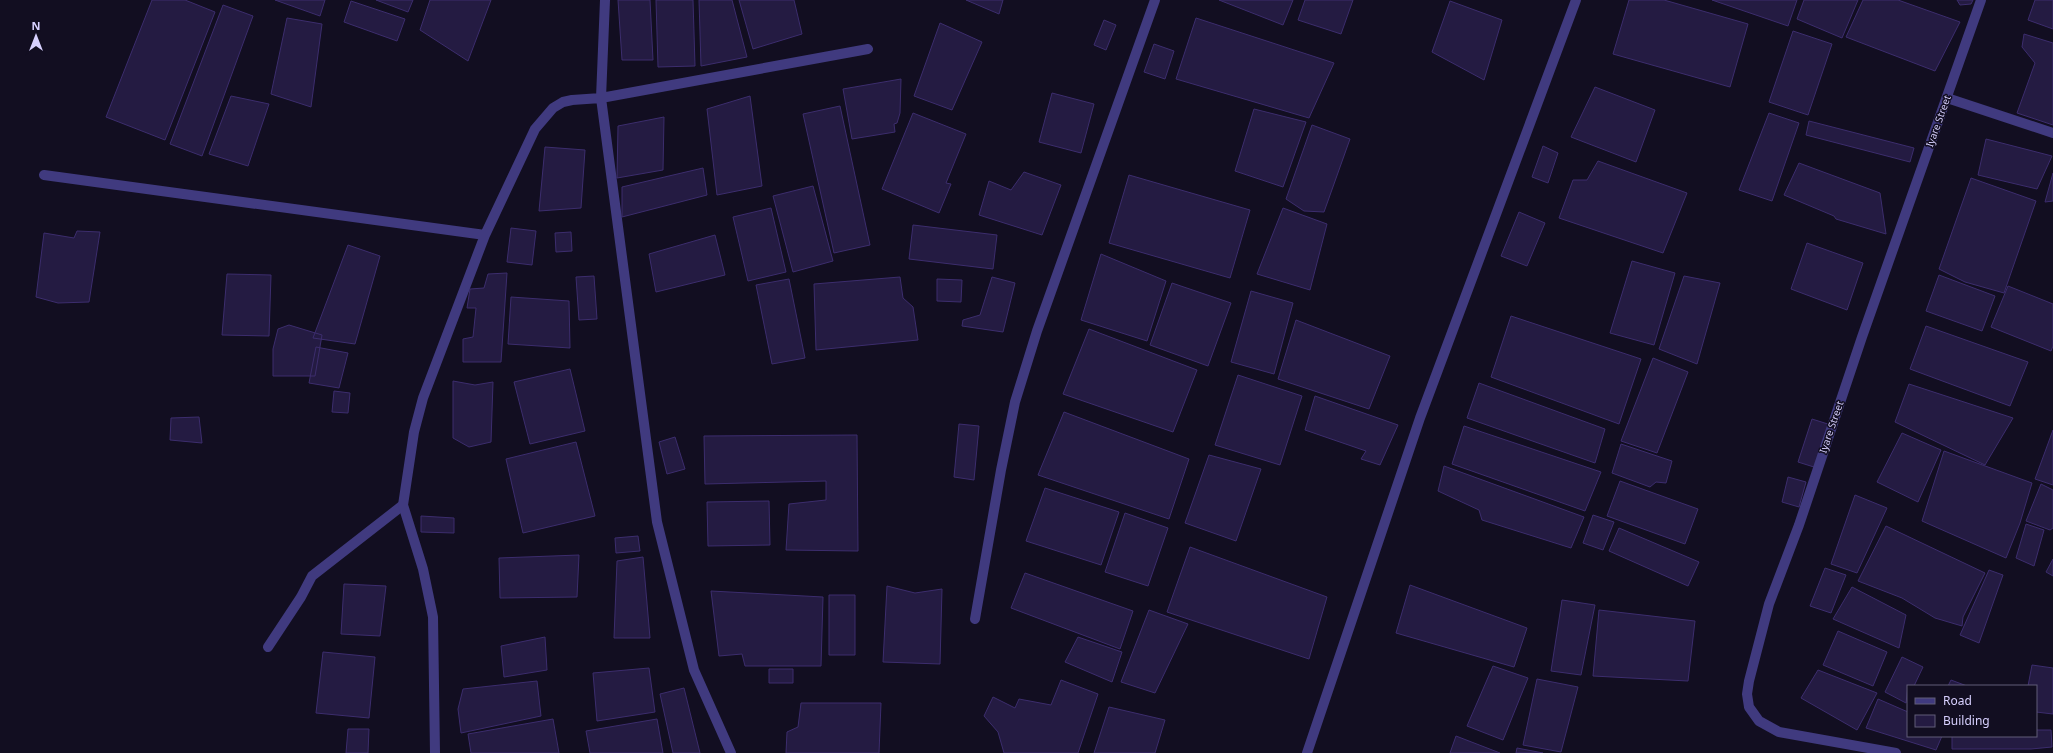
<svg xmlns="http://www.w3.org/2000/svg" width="2053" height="753" font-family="'Noto Sans',sans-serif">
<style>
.building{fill:#241b42;stroke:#3c2d6d}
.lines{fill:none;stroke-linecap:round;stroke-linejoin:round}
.service{stroke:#403a7f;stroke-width:10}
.minor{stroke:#403a7f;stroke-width:10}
.labels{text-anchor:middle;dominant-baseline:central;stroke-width:3;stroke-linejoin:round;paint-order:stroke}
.street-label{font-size:10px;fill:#d7d0fe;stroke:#120e21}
</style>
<rect width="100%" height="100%" fill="#120e21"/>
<path class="building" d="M 152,0 L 185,0 L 215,12 L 165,140 L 106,117 Z
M 275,0 L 325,0 L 320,16 Z
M 376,0 L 413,0 L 408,12 Z
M 430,0 L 491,0 L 468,61 L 420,30 Z
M 618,0 L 650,0 L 653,60 L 622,60 Z
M 656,0 L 693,0 L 695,66 L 658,67 Z
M 699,0 L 732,0 L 747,57 L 701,66 Z
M 739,0 L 794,0 L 802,34 L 753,49 Z
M 966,0 L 1003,0 L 999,14 Z
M 1219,0 L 1293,0 L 1283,25 Z
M 1305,0 L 1353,0 L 1341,34 L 1298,20 Z
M 1629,0 L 1664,0 L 1748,24 L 1730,87 L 1613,54 Z
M 1712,0 L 1797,0 L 1788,26 Z
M 1804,0 L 1858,0 L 1842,38 L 1797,19 Z
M 1863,0 L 1898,0 L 1960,22 L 1935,71 L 1846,37 Z
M 1957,0 L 1973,0 L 1971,4 L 1960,5 Z
M 2035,0 L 2053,0 L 2053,29 L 2028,20 Z
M 351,1 L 405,19 L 397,41 L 344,22 Z
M 1450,1 L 1502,20 L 1484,80 L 1432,52 Z
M 223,5 L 253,16 L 202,156 L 170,144 Z
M 287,18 L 322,24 L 311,107 L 271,94 Z
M 1196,18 L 1334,63 L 1309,118 L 1176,79 Z
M 1104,20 L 1116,25 L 1106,50 L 1094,45 Z
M 940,23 L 982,42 L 952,110 L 914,96 Z
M 1793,31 L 1832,44 L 1808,115 L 1769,102 Z
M 2024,34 L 2053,43 L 2053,125 L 2017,113 L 2035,63 L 2022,47 Z
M 1154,44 L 1174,51 L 1165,79 L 1144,72 Z
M 901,79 L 900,113 L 897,123 L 894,124 L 895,132 L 852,139 L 843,89 Z
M 1595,87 L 1655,110 L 1636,162 L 1571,137 Z
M 1052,93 L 1094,104 L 1081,153 L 1039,142 Z
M 231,96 L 269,104 L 248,166 L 209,154 Z
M 750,96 L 762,186 L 717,195 L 707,109 Z
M 840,106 L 870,245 L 834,253 L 803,114 Z
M 1254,109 L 1306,122 L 1283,187 L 1235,171 Z
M 913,113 L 966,134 L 946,183 L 951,184 L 939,213 L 882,189 Z
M 1769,113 L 1799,123 L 1772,201 L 1739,190 Z
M 664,117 L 663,170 L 617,178 L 618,126 Z
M 1809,121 L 1914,148 L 1910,162 L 1806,135 Z
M 1312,125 L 1350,139 L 1324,212 L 1304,211 L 1286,199 Z
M 1986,139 L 2052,156 L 2037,189 L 1978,175 Z
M 1543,146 L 1558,153 L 1548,183 L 1532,177 Z
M 545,147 L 585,150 L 581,208 L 539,211 Z
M 1598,161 L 1687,193 L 1663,253 L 1559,218 L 1573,180 L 1587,180 Z
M 1799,163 L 1880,193 L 1886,234 L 1836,219 L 1834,216 L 1784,195 Z
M 703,168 L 707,195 L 622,217 L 622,187 Z
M 1024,172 L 1061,185 L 1042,235 L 979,215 L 989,181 L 1011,190 Z
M 2053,173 L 2053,201 L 2045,202 Z
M 1129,175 L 1250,210 L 1230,278 L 1109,243 Z
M 1971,178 L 2036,201 L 2004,293 L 1965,282 L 1939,269 Z
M 813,186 L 833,261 L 793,272 L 773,196 Z
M 771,208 L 786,272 L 748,281 L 733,217 Z
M 1283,208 L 1327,224 L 1310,290 L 1257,274 Z
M 1519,212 L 1545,223 L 1527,266 L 1501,256 Z
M 913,225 L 997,235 L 993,269 L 909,259 Z
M 511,228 L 536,231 L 532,265 L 507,262 Z
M 77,231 L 100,232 L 89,302 L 58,303 L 36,297 L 44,233 L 74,238 Z
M 571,232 L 572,251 L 556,252 L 555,233 Z
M 715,235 L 725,275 L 656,292 L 649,254 Z
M 1807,243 L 1863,263 L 1847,310 L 1791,289 Z
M 348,245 L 380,256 L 355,344 L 313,338 Z
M 1101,254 L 1166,281 L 1147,341 L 1081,320 Z
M 1632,261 L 1675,273 L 1654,345 L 1610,333 Z
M 507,273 L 501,362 L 463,362 L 463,339 L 473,337 L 476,308 L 467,308 L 470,289 L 484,288 L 488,274 Z
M 227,274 L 271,275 L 269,336 L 222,335 Z
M 1939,275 L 1995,296 L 1982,331 L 1926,311 Z
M 594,276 L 597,319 L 579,320 L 576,277 Z
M 1684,276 L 1720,283 L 1697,364 L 1659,349 Z
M 900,277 L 903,298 L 913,307 L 918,340 L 816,350 L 814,284 Z
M 992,277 L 1015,283 L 1003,332 L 962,326 L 963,320 L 980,315 Z
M 789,279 L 805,358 L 772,364 L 756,285 Z
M 937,279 L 962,280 L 961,302 L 937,301 Z
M 1172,283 L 1231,303 L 1208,366 L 1150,345 Z
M 2008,286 L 2053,304 L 2053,346 L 2051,351 L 1991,327 Z
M 1251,291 L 1293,303 L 1274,374 L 1231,362 Z
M 511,297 L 569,301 L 570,348 L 508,344 Z
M 1511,316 L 1641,359 L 1619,424 L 1491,377 Z
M 1296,320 L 1390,356 L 1369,409 L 1278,379 Z
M 289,325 L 322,335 L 315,376 L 273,376 L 273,349 L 278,329 Z
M 1926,326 L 2028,362 L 2010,406 L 1910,369 Z
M 1089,329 L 1197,370 L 1173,432 L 1063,394 Z
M 316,347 L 348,353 L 339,388 L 309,383 Z
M 1653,358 L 1688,372 L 1657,453 L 1621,441 Z
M 570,369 L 585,431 L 530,444 L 514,382 Z
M 1238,375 L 1302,396 L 1280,465 L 1215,445 Z
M 453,381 L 475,385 L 493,382 L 491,442 L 469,447 L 453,438 Z
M 1479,383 L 1605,429 L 1595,463 L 1467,418 Z
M 1909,384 L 2013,418 L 1985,465 L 1895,422 Z
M 334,391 L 350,393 L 348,413 L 332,412 Z
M 1315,396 L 1398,425 L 1380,465 L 1361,459 L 1366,451 L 1305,430 Z
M 1064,412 L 1189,459 L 1169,519 L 1038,475 Z
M 199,417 L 202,443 L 170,440 L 171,418 Z
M 1812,419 L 1831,425 L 1817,468 L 1798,462 Z
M 959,424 L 979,426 L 974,480 L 954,477 Z
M 1464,426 L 1601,472 L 1585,511 L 1452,464 Z
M 2053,430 L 2053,485 L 2035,479 Z
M 1902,433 L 1941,450 L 1918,502 L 1877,482 Z
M 857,435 L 858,551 L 786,550 L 789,504 L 826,500 L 826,481 L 705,484 L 704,436 Z
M 675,437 L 685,469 L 667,474 L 659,442 Z
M 576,442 L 595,516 L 523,533 L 506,459 Z
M 1621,444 L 1672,461 L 1666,483 L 1656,482 L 1650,487 L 1612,473 Z
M 1944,451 L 2032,483 L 2020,523 L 2006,558 L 1922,521 Z
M 1209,455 L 1261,469 L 1236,541 L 1185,523 Z
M 1444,466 L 1584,517 L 1571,548 L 1482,520 L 1479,510 L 1438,491 Z
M 1788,477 L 1806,482 L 1799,507 L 1782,502 Z
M 1620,481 L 1698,509 L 1685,544 L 1607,516 Z
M 2041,484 L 2053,490 L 2053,528 L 2050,530 L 2026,521 Z
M 1045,488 L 1119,512 L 1101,565 L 1026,541 Z
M 1855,495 L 1887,508 L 1857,573 L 1831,564 Z
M 769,501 L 770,545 L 708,546 L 707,502 Z
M 1125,513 L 1168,528 L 1148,586 L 1105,572 Z
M 1593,515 L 1614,522 L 1603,550 L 1583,543 Z
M 421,516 L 454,518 L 454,533 L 421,532 Z
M 2026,524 L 2044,530 L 2034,566 L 2016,558 Z
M 1886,526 L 1985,573 L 1963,617 L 1962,626 L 1935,618 L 1902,598 L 1858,581 Z
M 1619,528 L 1699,562 L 1688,586 L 1609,551 Z
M 638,536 L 640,551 L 616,553 L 615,538 Z
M 1190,547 L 1327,597 L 1309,659 L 1167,612 Z
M 579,555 L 577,597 L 500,598 L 499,558 Z
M 643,557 L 650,638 L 614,638 L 617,561 Z
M 2053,559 L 2053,576 L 2046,572 Z
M 1825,568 L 1846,575 L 1831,613 L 1810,606 Z
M 1989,570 L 2003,575 L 1979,643 L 1960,635 Z
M 1025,573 L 1133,611 L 1120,649 L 1011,608 Z
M 344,584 L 386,586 L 380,636 L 341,634 Z
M 1410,585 L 1527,628 L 1514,667 L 1396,633 Z
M 887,586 L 915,593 L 942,589 L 940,664 L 883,662 Z
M 1852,587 L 1906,615 L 1899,648 L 1833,619 Z
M 711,591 L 823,597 L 821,666 L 745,666 L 742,654 L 719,656 Z
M 829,595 L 855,595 L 855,655 L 829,655 Z
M 1562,600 L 1595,605 L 1581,675 L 1551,671 Z
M 1149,610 L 1188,624 L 1155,693 L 1121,682 Z
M 1599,610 L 1695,621 L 1688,681 L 1593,676 Z
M 1838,631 L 1887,652 L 1873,686 L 1823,665 Z
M 545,637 L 547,670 L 504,677 L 501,646 Z
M 1078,637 L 1122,652 L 1112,682 L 1065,662 Z
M 323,652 L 375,657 L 369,718 L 316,713 Z
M 1902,657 L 1923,667 L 1914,686 L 1908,686 L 1906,703 L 1885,692 Z
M 2032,665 L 2053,668 L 2053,714 L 2036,712 L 2036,686 L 2028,686 Z
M 1493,666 L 1528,678 L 1503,740 L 1467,726 Z
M 649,668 L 655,712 L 597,721 L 593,673 Z
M 769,669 L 793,669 L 793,683 L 769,683 Z
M 1818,670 L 1877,693 L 1857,730 L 1801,698 Z
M 1537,679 L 1578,687 L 1561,752 L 1523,745 Z
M 1061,680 L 1098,694 L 1078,753 L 1004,753 L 998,732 L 984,716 L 993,697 L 1015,708 L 1019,699 L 1051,705 Z
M 1951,680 L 1967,686 L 1948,686 Z
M 537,681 L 541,716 L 461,733 L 458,709 L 463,689 Z
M 684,688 L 700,753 L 673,753 L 660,694 Z
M 1878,699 L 1908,712 L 1908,736 L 1942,736 L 1936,750 L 1866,728 Z
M 801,703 L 881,703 L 879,753 L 786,753 L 787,732 L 798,727 Z
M 1109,707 L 1165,720 L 1155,753 L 1094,753 Z
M 553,719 L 559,753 L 471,753 L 468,734 Z
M 657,719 L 663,753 L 590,753 L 586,731 Z
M 348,729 L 369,729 L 368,753 L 346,753 Z
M 2036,730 L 2051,730 L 2052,747 L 2031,749 L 1952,749 L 1952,736 L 2036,736 Z
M 1456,736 L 1500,753 L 1450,753 Z
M 1517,748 L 1543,753 L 1516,753 Z"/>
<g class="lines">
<path class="service" d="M 268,647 L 301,597 L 312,576 L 403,505"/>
<path class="minor" d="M 605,0 L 601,98 L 657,522 L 694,670 L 731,753
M 1947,98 L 2053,133
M 44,175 L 485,235
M 975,619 L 1001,470 L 1015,402 L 1037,331 L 1155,0
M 435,753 L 433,617 L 423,569 L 403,505 L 414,432 L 423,398 L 485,235 L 535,129 L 553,108 L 563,102 L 572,100 L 601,98 L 868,49
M 1307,753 L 1420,418 L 1576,0
M 1896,753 L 1779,732 L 1759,721 L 1749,707 L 1747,694 L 1749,681 L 1769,604 L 1799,525 L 1862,337 L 1981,0"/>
</g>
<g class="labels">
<g class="street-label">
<text transform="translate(1938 121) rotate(-70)">Iyare Street</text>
<text transform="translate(1831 427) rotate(-71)">Iyare Street</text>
</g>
</g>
<rect x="1907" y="685" width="130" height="52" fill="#120e21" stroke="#615c79"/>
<rect x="1915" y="698" width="20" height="6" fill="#403a7f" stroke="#615c79"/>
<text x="1943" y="705" font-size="12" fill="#d7d0fe">Road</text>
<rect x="1915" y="715" width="20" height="12" fill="#241b42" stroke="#615c79"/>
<text x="1943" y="725" font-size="12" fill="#d7d0fe">Building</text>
<g transform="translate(36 36)" stroke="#120e21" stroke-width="3" paint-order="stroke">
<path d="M0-3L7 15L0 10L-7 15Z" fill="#d7d0fe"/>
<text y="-6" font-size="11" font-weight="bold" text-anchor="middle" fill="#d7d0fe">N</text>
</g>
</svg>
